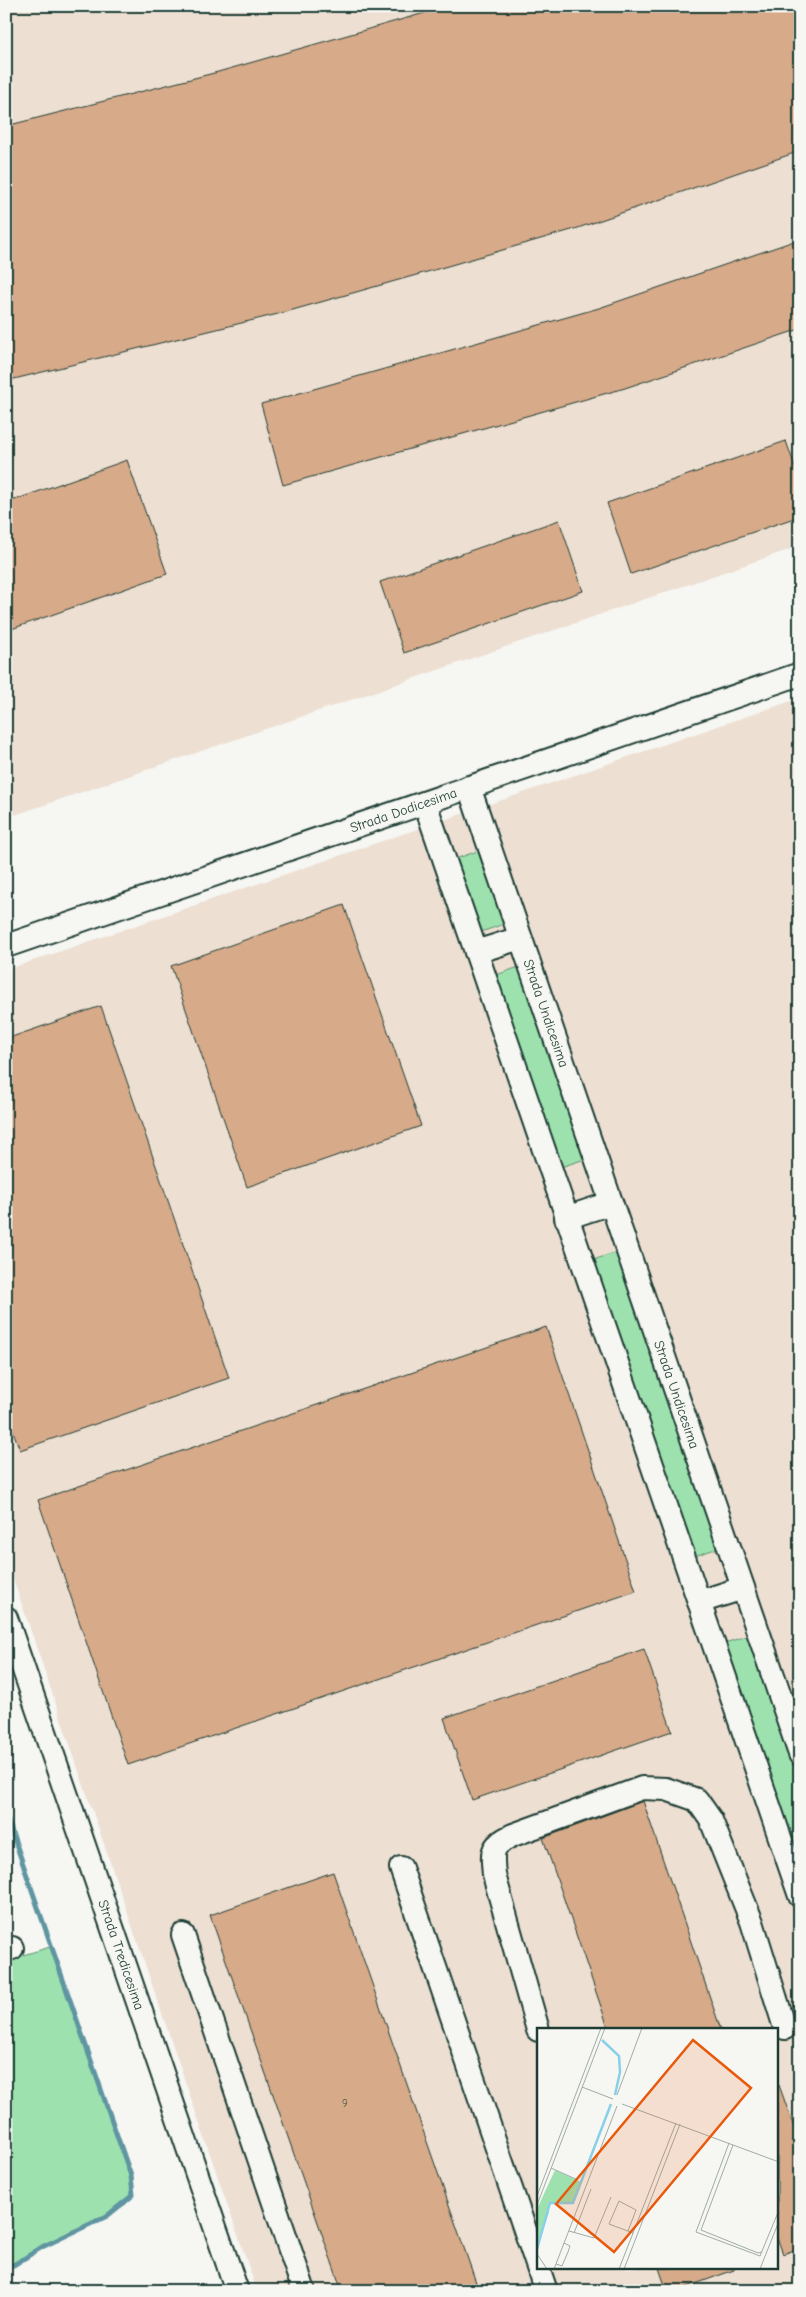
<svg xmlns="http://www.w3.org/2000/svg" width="806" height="2297" font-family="'Comic Neue',sans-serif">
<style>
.built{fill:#eddfd2;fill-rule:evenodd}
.green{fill:#9de2ae;stroke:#5e9071}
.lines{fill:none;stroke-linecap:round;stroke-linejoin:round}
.stream{stroke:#5e95a1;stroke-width:5}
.building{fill:#d7aa89;stroke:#1f3d34}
.minor-casing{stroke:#1f3d34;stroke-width:26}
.minor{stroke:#f6f6f2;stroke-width:22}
.labels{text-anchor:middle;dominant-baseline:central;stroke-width:4;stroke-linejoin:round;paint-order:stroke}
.number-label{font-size:11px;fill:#4d5849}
.street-label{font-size:14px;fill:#1f3d34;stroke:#f6f6f2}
.inset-river{fill:none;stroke:#88d0ea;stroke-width:2.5}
.inset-road{fill:none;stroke:#a0aca6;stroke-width:1}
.view{fill:#e8590c;fill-opacity:0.15;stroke:#e8590c;stroke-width:2.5}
.inset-edge{fill:none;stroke:#1f3d34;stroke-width:2.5}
</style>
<rect width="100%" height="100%" fill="#f6f6f2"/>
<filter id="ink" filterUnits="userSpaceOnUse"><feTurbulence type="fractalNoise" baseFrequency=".02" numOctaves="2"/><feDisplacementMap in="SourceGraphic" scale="10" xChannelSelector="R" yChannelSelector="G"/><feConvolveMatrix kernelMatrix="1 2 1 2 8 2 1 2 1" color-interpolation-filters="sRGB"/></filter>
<g filter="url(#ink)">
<path class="built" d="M 6,6 L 800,6 L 800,546 L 6,818 Z
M 800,698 L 800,2291 L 257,2291 L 6,1558 L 6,970 ZM 538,2030 L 777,2030 L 777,2268 L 538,2268 Z"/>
<path class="green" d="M 478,851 L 504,924 L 481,932 L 455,859 Z
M 519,967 L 585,1159 L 561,1167 L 496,975 Z
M 617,1252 L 718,1548 L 695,1556 L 593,1260 Z
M 749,1635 L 800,1784 L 800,1861 L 725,1643 Z
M 50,1947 L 131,2176 L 133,2195 L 126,2204 L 107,2216 L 6,2266 L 6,1960 Z"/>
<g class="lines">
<path class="stream" d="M 6,1815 L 131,2176 L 133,2195 L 107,2216 L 42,2247 L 6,2270"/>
</g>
<path class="building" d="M 449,6 L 800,6 L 800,151 L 575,229 L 427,272 L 282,313 L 6,381 L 6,126 L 218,72 Z
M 800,239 L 800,329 L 625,388 L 283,485 L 261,404 L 599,308 Z
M 786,441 L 800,481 L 800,516 L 631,574 L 607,503 Z
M 127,460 L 167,574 L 6,631 L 6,503 Z
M 559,520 L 583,591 L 404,653 L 380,582 Z
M 344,905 L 421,1126 L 247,1187 L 171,966 Z
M 101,1006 L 229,1378 L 20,1450 L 6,1412 L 6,1039 Z
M 546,1327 L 636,1591 L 128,1765 L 38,1500 Z
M 644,1649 L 672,1731 L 472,1800 L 444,1718 Z
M 643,1801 L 721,2030 L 609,2030 L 543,1838 Z
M 333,1872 L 479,2291 L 342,2291 L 210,1915 Z
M 779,2085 L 800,2144 L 800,2248 L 783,2254 L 777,2238 L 777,2086 Z
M 659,2268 L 734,2268 L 734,2270 L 676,2291 L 667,2291 Z"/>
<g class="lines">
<defs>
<g id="minor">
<path id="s1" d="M 469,787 L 800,1754"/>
<path d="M 425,803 L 800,1896"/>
<path id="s2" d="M 6,946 L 800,674"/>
<path d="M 476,952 L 520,938"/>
<path d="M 566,1218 L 611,1203"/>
<path d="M 699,1602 L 743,1588"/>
<path id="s3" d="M 6,1618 L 237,2291"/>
<path d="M 401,1868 L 546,2291"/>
<path d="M 183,1935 L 304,2291"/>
<path d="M 6,1950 L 12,1948"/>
<path d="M 538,2030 L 494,1875 C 492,1851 490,1846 513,1835 L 642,1788 L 666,1789 L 697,1800 L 711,1820 L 752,1922 L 785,2028"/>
</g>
</defs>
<use href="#minor" class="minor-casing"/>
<use href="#minor" class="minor"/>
</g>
</g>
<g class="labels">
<g class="number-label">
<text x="345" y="2103">9</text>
</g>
<g class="street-label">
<text stroke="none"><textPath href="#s2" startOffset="420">Strada Dodicesima</textPath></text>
<text stroke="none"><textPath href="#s1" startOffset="239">Strada Undicesima</textPath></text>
<text stroke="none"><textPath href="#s1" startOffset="642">Strada Undicesima</textPath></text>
<text stroke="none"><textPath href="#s3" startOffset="356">Strada Tredicesima</textPath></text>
</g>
</g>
<g transform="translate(537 2028)">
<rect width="241" height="241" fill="#f6f6f2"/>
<path d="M 18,142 L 44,154 L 35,176 L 12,176 L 12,184 L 0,220 L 0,181 Z" fill="#9de2ae"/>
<path class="inset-river" d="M 65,12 L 82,28 L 83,44 L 78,67M 0,221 L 13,175 L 36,175 L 74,76"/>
<path class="inset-road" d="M 45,59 L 76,71M 80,67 L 105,0M 85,76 L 242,134M 192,115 L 159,204 L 223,228 L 242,182M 196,117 L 164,202 L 221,225 L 225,224M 14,140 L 41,152M 0,168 L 64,0M 0,177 L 68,0M 32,203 L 57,210 L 74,169M 91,203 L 99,182 L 82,173 L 72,196 L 96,205M 37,205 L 54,161M 0,226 L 10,241M 19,236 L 25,238 L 31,224 L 33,218 L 27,215M 17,241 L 80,78M 82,241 L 139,95M 87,241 L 143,96M 223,241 L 242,193"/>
<path class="view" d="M 156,12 L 214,60 L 77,224 L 19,176 Z"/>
<rect width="241" height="241" class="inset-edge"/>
</g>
<rect width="806" height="2297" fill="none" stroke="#f6f6f2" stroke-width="25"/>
<rect x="12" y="12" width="781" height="2272" fill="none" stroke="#1f3d34" stroke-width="2" filter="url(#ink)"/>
</svg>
